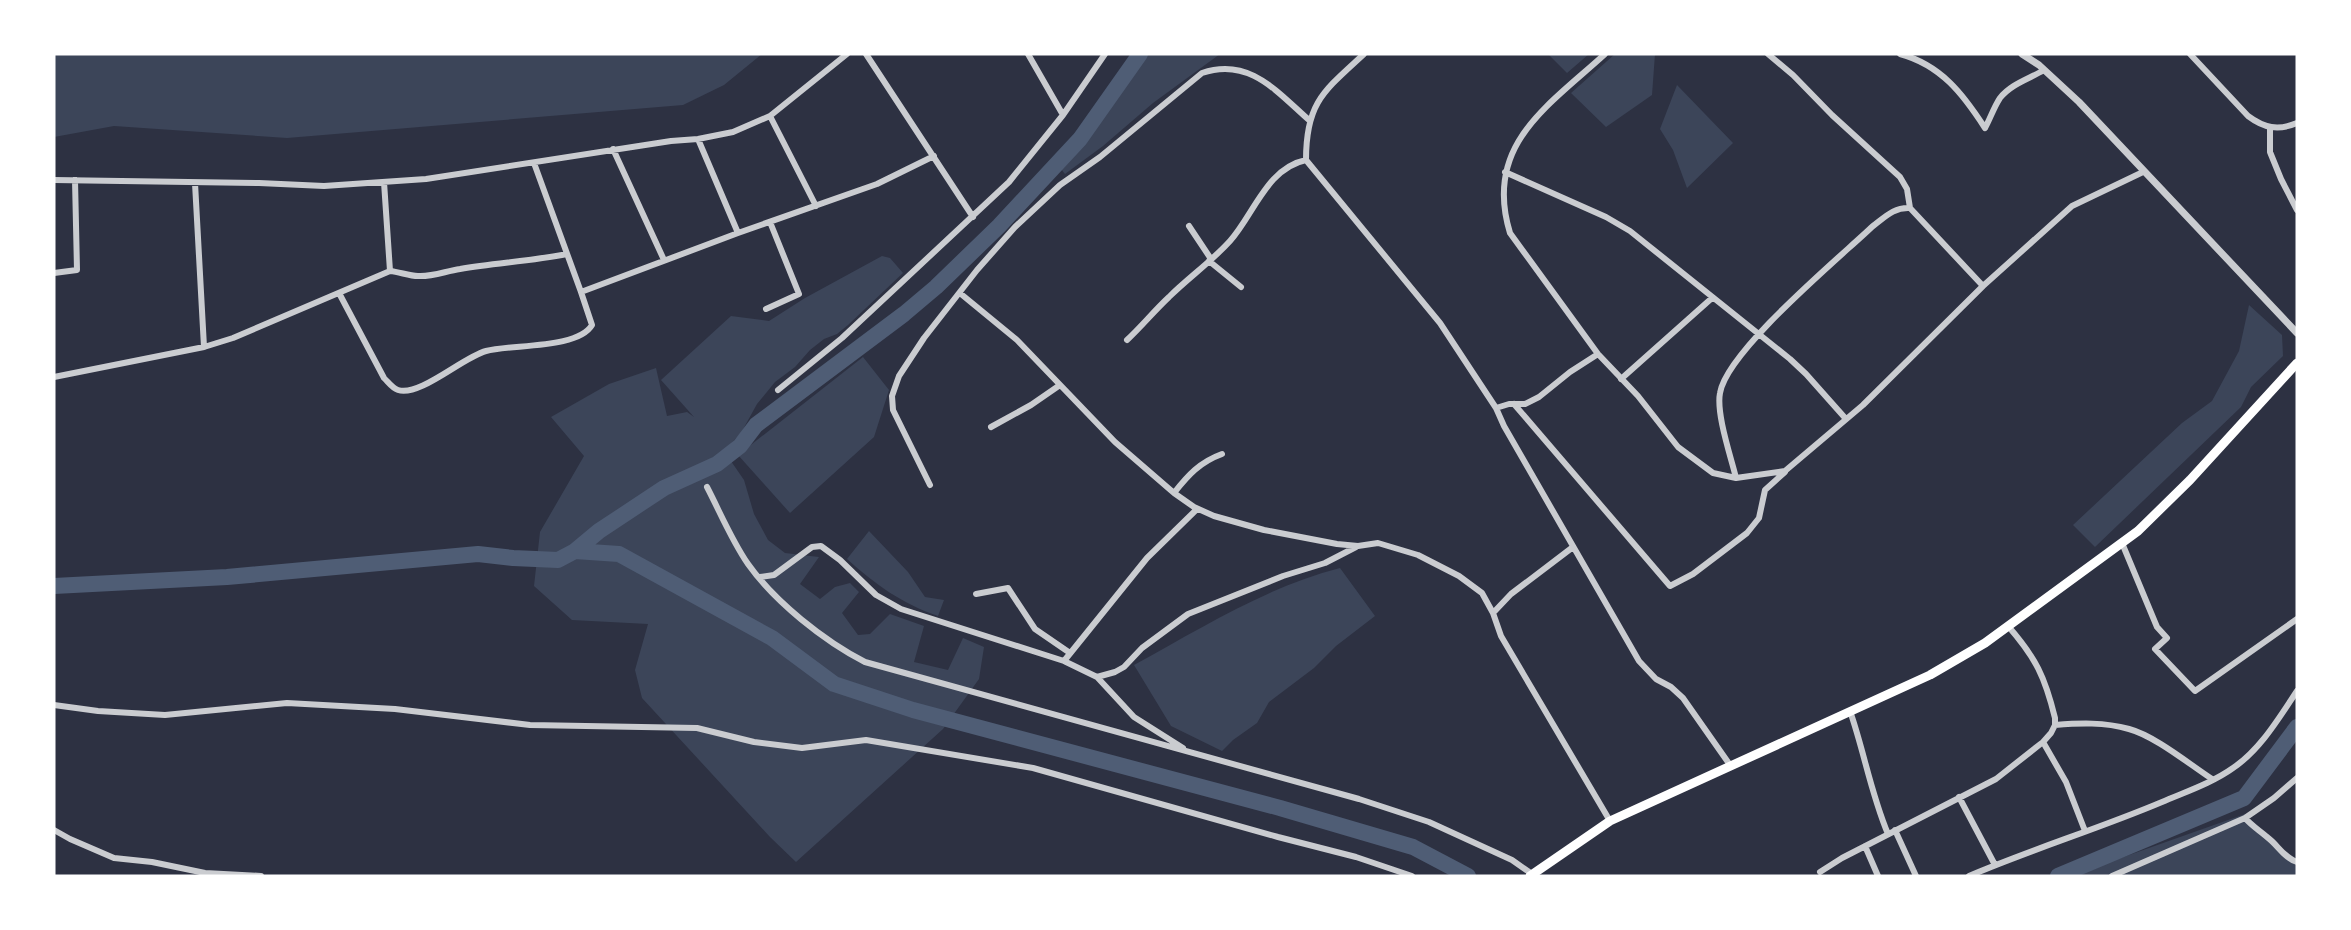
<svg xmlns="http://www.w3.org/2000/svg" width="2351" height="930" font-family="'PT Sans Narrow',sans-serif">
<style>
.green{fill:#3c4559}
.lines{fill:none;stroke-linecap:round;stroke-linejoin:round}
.river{stroke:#4f5d75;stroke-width:16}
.minor{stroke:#caccd0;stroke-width:6}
.tertiary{stroke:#caccd0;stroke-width:7}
.trunk{stroke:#fff;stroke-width:9}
</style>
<rect width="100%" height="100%" fill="#2d3142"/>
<path class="green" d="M 54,54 L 762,54 L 724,85 L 683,105 L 287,138 L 114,126 L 54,137 Z
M 1147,54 L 1220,54 L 1153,103 L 1103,146 L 1065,174 L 1061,169 L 1098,123 Z
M 1548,54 L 1589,54 L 1567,73 Z
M 1615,54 L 1655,54 L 1652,95 L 1606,127 L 1571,93 Z
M 1677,85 L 1733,143 L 1687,188 L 1673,150 L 1660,129 Z
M 882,256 L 890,258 L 903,273 L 848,325 L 837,334 L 824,339 L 810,350 L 795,367 L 775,382 L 757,404 L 741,433 L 724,451 L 744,480 L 754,514 L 768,540 L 785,553 L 819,557 L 800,584 L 820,599 L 835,587 L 850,583 L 859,592 L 842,613 L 858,635 L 870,634 L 890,614 L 924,626 L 914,662 L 948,670 L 963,638 L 984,647 L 979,679 L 943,729 L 796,862 L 770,837 L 642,698 L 635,670 L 648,624 L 572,620 L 534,586 L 540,532 L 584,456 L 551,417 L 609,384 L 656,368 L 667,416 L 687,412 L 694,417 L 661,380 L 731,316 L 769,321 L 805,298 Z
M 2249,305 L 2282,335 L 2283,356 L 2251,387 L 2241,407 L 2095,547 L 2073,525 L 2182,423 L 2212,401 L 2239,351 Z
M 863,357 L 889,390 L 874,437 L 790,513 L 738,455 Z
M 869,531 L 908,572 L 925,597 L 944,600 L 938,616 C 901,603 876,585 847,559 Z
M 1340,568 L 1375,616 L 1336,646 L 1314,668 L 1269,702 L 1257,723 L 1233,740 L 1222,751 L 1171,726 L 1134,665 C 1200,629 1266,587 1340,568 Z
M 2245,814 L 2297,866 L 2297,876 L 2081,876 L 2084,871 Z"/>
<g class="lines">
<path class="river" d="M 575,551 L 599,531 L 664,488 L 717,464 L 740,446 L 756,425 L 904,314 L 936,287 L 999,226 L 1080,139 L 1140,54
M 54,586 L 227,577 L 478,554 L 513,558 L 558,560 L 575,551 L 619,554 L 772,638 L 834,684 L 913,710 L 1280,808 L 1413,847 L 1468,876
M 2058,876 L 2244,798 L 2297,727"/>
<path class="minor" d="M 866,54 L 973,217
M 1028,54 L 1063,115
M 1364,54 C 1324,91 1306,102 1306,160 L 1440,323 L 1496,408 L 1504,426 L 1639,661 L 1656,679 L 1671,687 L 1683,698 L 1730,765
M 1605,54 C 1548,106 1483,145 1510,233 L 1598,354 L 1638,396 L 1678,447 L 1713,473 L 1736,478 L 1785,471 L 1863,405 L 1983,286 L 2072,206 L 2143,172
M 1768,54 L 1793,75 L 1832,115 L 1900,177 L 1907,189 L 1910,208
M 1900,54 C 1941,65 1963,94 1985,128
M 2190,54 L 2248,116 C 2264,128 2278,131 2297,123
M 770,116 L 816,206
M 2270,127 L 2270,152 L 2281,179 L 2297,210
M 1985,128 C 1990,119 1994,107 2000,98 C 2011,84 2029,79 2044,70
M 698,139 L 738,233
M 613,149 L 664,260
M 534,163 L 581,292 L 738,233 L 877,184 L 934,156
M 1505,172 L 1606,217 L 1630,231 L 1790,359 L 1806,374 L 1846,419
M 54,180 L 259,183 L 324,186 L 426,179 L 671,141 L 698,139 L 733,132 L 770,116 L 847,54
M 384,182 L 390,271
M 195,183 L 204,347
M 1189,226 L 1211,259
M 1209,261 L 1241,287
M 54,273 L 77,270 L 75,180
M 339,293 L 384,378 C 389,383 392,388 398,390 C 420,397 463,357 486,351 C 512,344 578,349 592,325 L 581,292
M 961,294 L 1017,340 L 1115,442 L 1174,493 L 1194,507 L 1214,516 L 1264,530 L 1337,544 L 1358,546 L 1378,543 L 1418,555 L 1459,576 L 1482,593 L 1493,613 L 1501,636 L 1610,821
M 766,309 L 799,294 L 770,222
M 1127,340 C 1142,326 1154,311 1169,297 C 1188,278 1211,262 1230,241 C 1254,214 1267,168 1306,160
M 54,377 L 204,347 L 233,338 L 390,271 C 400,272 409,276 418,276 C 432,277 446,271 460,269 C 495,263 531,261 567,254
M 1621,379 L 1712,298
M 778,390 L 842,338 L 1009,182 L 1063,115 L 1105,54
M 1514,404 L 1670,586 L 1693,574 L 1747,533 L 1759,518 L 1765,490 L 1785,472
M 1496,408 L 1509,404 L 1525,404 L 1539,397 L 1570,372 L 1598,354
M 991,427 L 1031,405 L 1060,385
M 1736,478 C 1731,457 1716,414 1720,393 C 1727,351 1838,259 1873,226 C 1885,217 1894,207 1910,208 L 1983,286
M 930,485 L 893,410 L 892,396 L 899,376 L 924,338 L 977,270 L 1015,227 L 1060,185 L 1100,157 L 1202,73 C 1249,57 1276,91 1309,120
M 707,487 C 720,512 732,541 748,564 C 775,602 824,641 865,662 L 1359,799 L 1429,822 L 1512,860 L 1532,874
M 1174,493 C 1188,475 1200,462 1222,454
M 2122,543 L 2157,627 L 2167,638 L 2155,649 L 2195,691 L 2297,619
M 760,577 L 774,575 L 812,547 L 821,546 L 840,560 L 876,595 L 901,609 L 1064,661 L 1097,677 L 1134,717 L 1183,748
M 976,594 L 1008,588 L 1035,629 L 1070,653
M 1493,613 L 1511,594 L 1573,547
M 1064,661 L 1147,558 L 1197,509
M 1097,677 L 1115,672 L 1124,667 L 1142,648 L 1188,614 L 1283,576 L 1325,563 L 1356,547
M 54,705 L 98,711 L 165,715 L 287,703 L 395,709 L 530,725 L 697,728 L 754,742 L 802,748 L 866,740 L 1033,768 L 1278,837 L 1356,857 L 1412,876
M 1850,711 C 1864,751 1871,794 1888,834
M 2055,725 C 2080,723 2104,722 2129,729 C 2155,736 2189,764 2212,779
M 2043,742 L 2066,782 L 2085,831
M 1959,797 L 1995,865
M 2245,818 C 2252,826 2259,830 2267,837 C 2278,845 2283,857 2297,862
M 54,830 L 70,839 L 114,858 L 152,862 L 205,873 L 261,876
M 1895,830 L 1916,876
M 1865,846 L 1878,876
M 1820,872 L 1842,858 L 1996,779 L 2043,742 L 2051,733 L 2055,725 L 2055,718 C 2045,677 2036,658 2008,626
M 1969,876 C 2032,849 2098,829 2162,802 C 2185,792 2212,783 2233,768 C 2260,750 2279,718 2297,691
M 2112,876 L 2245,818 L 2274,798 L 2297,778"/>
<path class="tertiary" d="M 2022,54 L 2039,65 L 2079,102 L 2297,333"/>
<path class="trunk" d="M 1530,876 L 1610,821 L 1930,675 L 1985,643 L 2138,531 L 2190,480 L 2297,363"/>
</g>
<rect width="2351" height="930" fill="none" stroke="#ffffff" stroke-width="111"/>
</svg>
